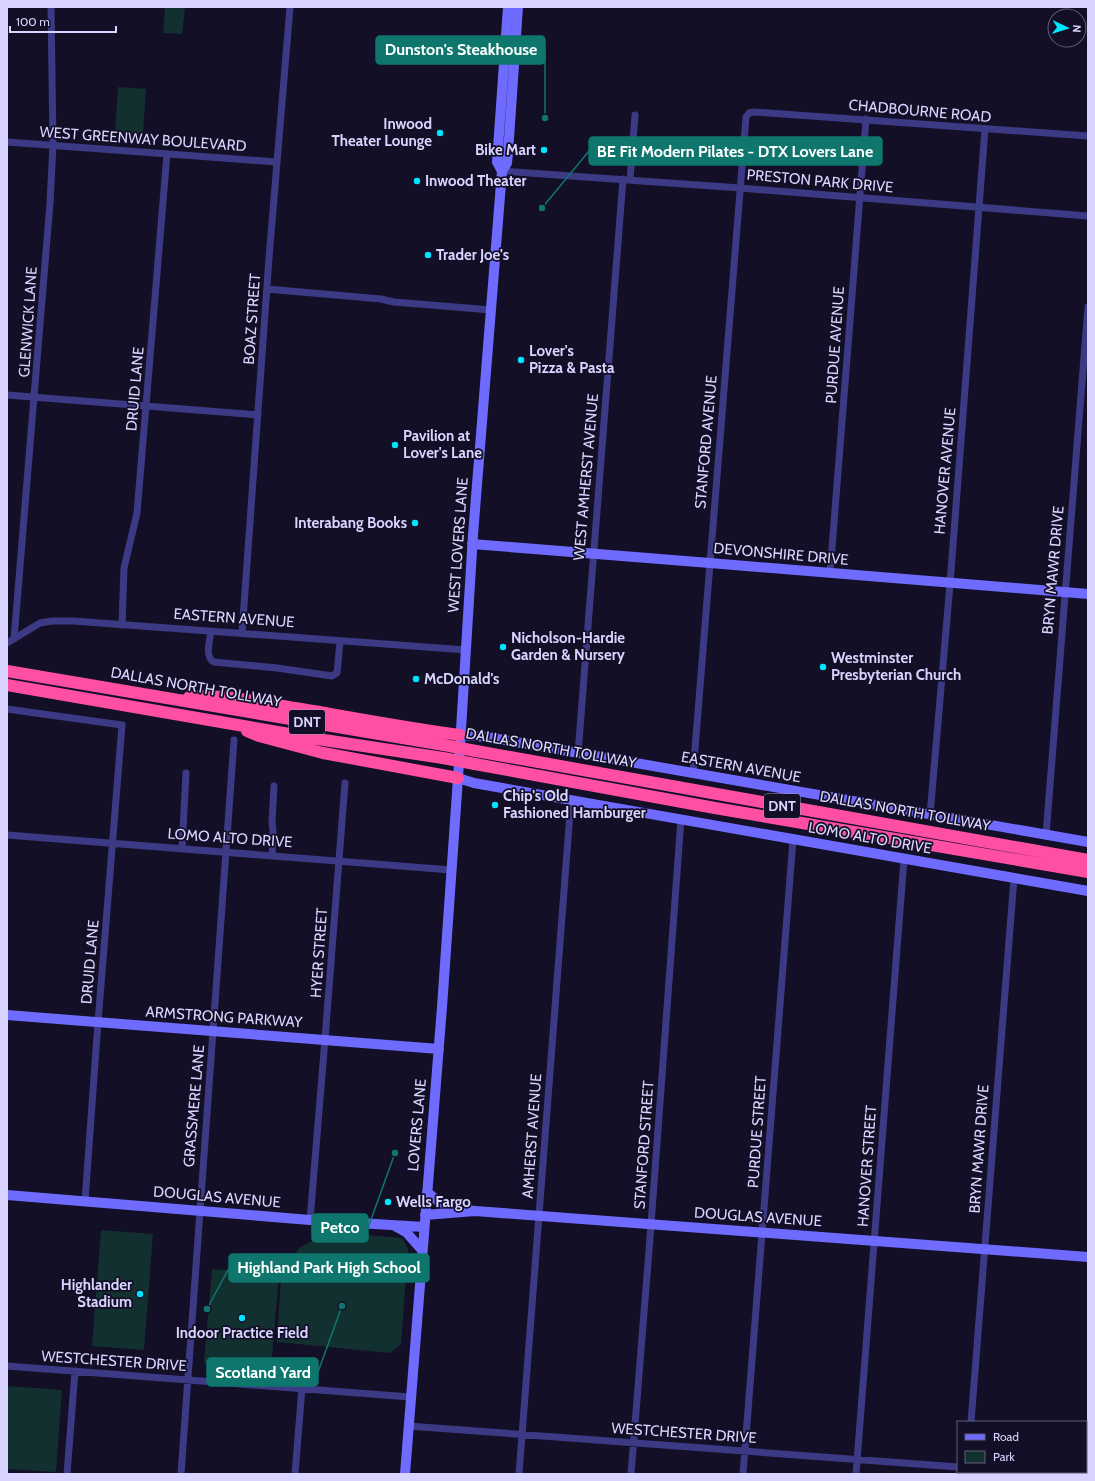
<svg xmlns="http://www.w3.org/2000/svg" width="1095" height="1481" font-family="Cabin,sans-serif">
<style>
.green{fill:#12302f}
.lines{fill:none;stroke-linecap:round;stroke-linejoin:round}
.street{stroke:#3d3a85;stroke-width:7}
.secondary{stroke:#6f6bff;stroke-width:10}
.highway{stroke:#ff4fa3;stroke-width:12}
.highway-bridge{stroke:#ff4fa3;stroke-width:12}
.poi-dot{fill:#00e5ff;stroke:#130f26;stroke-width:1.5}
.labels{text-anchor:middle;dominant-baseline:central;stroke-width:3.5;stroke-linejoin:round;paint-order:stroke}
.shield{fill:#130f26;stroke:#9e99be;stroke-width:1}
.shield-label{font-size:14px;font-weight:bold;fill:#d9d4ff}
.street-label{font-size:15px;fill:#d9d4ff;stroke:#130f26}
.poi-label{font-size:15px;font-weight:bold;fill:#d9d4ff;stroke:#130f26;text-anchor:start}
.leader{fill:none;stroke:#0f766e;stroke-width:1.5}
.callout-dot{fill:#0f766e;stroke:#130f26;stroke-width:1.5}
.callout{fill:#0f766e;stroke:#0f766e;stroke-width:1.5}
.callout-label{font-size:16px;text-anchor:middle;font-weight:bold;fill:#fff}
</style>
<rect width="100%" height="100%" fill="#130f26"/>
<path class="green" d="M 165,7 L 185,7 L 182,34 L 163,33 Z
M 118,87 L 146,89 L 143,134 L 115,132 Z
M 101,1230 L 153,1234 L 144,1350 L 92,1346 Z
M 329,1232 L 402,1238 L 408,1249 L 401,1344 L 390,1353 L 277,1342 L 281,1278 L 299,1248 Z
M 212,1269 L 279,1274 L 271,1368 L 204,1363 Z
M 7,1386 L 62,1390 L 56,1472 L 7,1469 Z"/>
<g class="lines">
<path class="street" d="M 7,142 L 277,162
M 502,171 L 740,188 L 1088,216
M 630,180 L 635,115
M 267,289 L 381,299 L 394,302 L 491,310
M 7,395 L 258,415
M 830,573 L 866,119
M 122,625 L 124,568 L 137,513 L 167,154
M 211,631 C 210,640 204,657 214,662 L 277,668 L 332,676 L 337,673 L 340,641
M 242,633 L 269,258 L 290,7
M 14,639 L 50,203 L 53,145 L 51,7
M 7,643 L 40,623 L 52,621 L 73,621 L 466,650
M 7,709 L 122,725 L 98,1022 L 85,1201
M 578,754 L 623,179
M 693,774 L 746,117 L 749,113 L 754,112 C 866,119 977,129 1088,136
M 930,815 L 950,584 L 985,129
M 7,835 L 451,870
M 1046,835 L 1088,307
M 182,849 L 186,773
M 272,856 L 273,830 L 272,822 L 274,786
M 310,1220 L 325,1039 L 345,783
M 7,1366 L 410,1397
M 971,1422 L 1014,878
M 408,1426 L 958,1467
M 1020,1472 L 1046,1474
M 67,1474 L 75,1371
M 181,1474 L 234,740
M 295,1474 L 302,1388
M 519,1474 L 571,800
M 631,1474 L 650,1238 L 681,819
M 743,1474 L 793,840
M 856,1474 L 904,859
M 967,1474 L 967,1472"/>
<path class="secondary" d="M 502,171 L 497,162 L 508,7
M 472,544 L 710,563 L 1088,594
M 460,735 L 487,737 L 1088,842
M 458,778 L 474,783 L 1088,891
M 7,1015 L 439,1049
M 427,1192 L 439,1202 L 469,1209
M 7,1195 L 310,1220 L 424,1227
M 425,1215 L 475,1211 L 1088,1257
M 395,1226 L 406,1232 L 422,1250
M 1086,1471 L 1088,1446
M 405,1474 L 442,1007 L 458,778 L 473,535 L 502,171 L 507,163 L 508,153 L 518,7"/>
<path class="highway" d="M 7,671 L 444,745
M 7,685 L 324,740 L 443,758
M 189,697 C 224,694 260,702 295,708 C 350,717 405,728 460,735
M 247,731 L 259,736 L 323,753 L 458,778
M 476,751 L 1088,860
M 475,764 L 715,808 L 1088,872"/>
<path class="highway-bridge" d="M 444,745 L 476,751
M 443,758 L 475,764"/>
</g>
<g class="poi-dot">
<circle cx="440" cy="133" r="4"/>
<circle cx="544" cy="150" r="4"/>
<circle cx="417" cy="181" r="4"/>
<circle cx="428" cy="255" r="4"/>
<circle cx="521" cy="360" r="4"/>
<circle cx="395" cy="445" r="4"/>
<circle cx="415" cy="523" r="4"/>
<circle cx="503" cy="647" r="4"/>
<circle cx="823" cy="667" r="4"/>
<circle cx="416" cy="679" r="4"/>
<circle cx="495" cy="805" r="4"/>
<circle cx="388" cy="1202" r="4"/>
<circle cx="140" cy="1294" r="4"/>
<circle cx="242" cy="1318" r="4"/>
</g>
<g class="labels">
<g class="shield">
<rect x="289" y="710" width="36" height="24" rx="3"/>
<rect x="764" y="794" width="36" height="24" rx="3"/>
</g>
<g class="shield-label">
<text x="307" y="722">DNT</text>
<text x="782" y="806">DNT</text>
</g>
<g class="street-label">
<text transform="translate(920 111) rotate(5)">CHADBOURNE ROAD</text>
<text transform="translate(143 139) rotate(4)">WEST GREENWAY BOULEVARD</text>
<text transform="translate(820 181) rotate(5)">PRESTON PARK DRIVE</text>
<text transform="translate(252 319) rotate(-86)">BOAZ STREET</text>
<text transform="translate(28 322) rotate(-86)">GLENWICK LANE</text>
<text transform="translate(835 345) rotate(-86)">PURDUE AVENUE</text>
<text transform="translate(135 389) rotate(-85)">DRUID LANE</text>
<text transform="translate(706 442) rotate(-85)">STANFORD AVENUE</text>
<text transform="translate(945 471) rotate(-85)">HANOVER AVENUE</text>
<text transform="translate(586 477) rotate(-85)">WEST AMHERST AVENUE</text>
<text transform="translate(458 545) rotate(-86)">WEST LOVERS LANE</text>
<text transform="translate(781 554) rotate(5)">DEVONSHIRE DRIVE</text>
<text transform="translate(1053 570) rotate(-85)">BRYN MAWR DRIVE</text>
<text transform="translate(234 618) rotate(4)">EASTERN AVENUE</text>
<text transform="translate(196 687) rotate(10)">DALLAS NORTH TOLLWAY</text>
<text transform="translate(551 748) rotate(10)">DALLAS NORTH TOLLWAY</text>
<text transform="translate(741 767) rotate(10)">EASTERN AVENUE</text>
<text transform="translate(905 811) rotate(10)">DALLAS NORTH TOLLWAY</text>
<text transform="translate(230 838) rotate(4)">LOMO ALTO DRIVE</text>
<text transform="translate(870 838) rotate(10)">LOMO ALTO DRIVE</text>
<text transform="translate(319 953) rotate(-86)">HYER STREET</text>
<text transform="translate(90 962) rotate(-85)">DRUID LANE</text>
<text transform="translate(224 1017) rotate(4)">ARMSTRONG PARKWAY</text>
<text transform="translate(194 1106) rotate(-85)">GRASSMERE LANE</text>
<text transform="translate(417 1125) rotate(-85)">LOVERS LANE</text>
<text transform="translate(757 1132) rotate(-86)">PURDUE STREET</text>
<text transform="translate(532 1136) rotate(-86)">AMHERST AVENUE</text>
<text transform="translate(644 1145) rotate(-86)">STANFORD STREET</text>
<text transform="translate(979 1149) rotate(-86)">BRYN MAWR DRIVE</text>
<text transform="translate(867 1166) rotate(-86)">HANOVER STREET</text>
<text transform="translate(217 1197) rotate(5)">DOUGLAS AVENUE</text>
<text transform="translate(758 1217) rotate(4)">DOUGLAS AVENUE</text>
<text transform="translate(114 1361) rotate(4)">WESTCHESTER DRIVE</text>
<text transform="translate(684 1433) rotate(4)">WESTCHESTER DRIVE</text>
</g>
<g class="poi-label">
<text x="432" y="124" text-anchor="end">Inwood<tspan x="432" dy="17">Theater Lounge</tspan></text>
<text x="536" y="150" text-anchor="end">Bike Mart</text>
<text x="425" y="181">Inwood Theater</text>
<text x="436" y="255">Trader Joe's</text>
<text x="529" y="351">Lover's<tspan x="529" dy="17">Pizza &amp; Pasta</tspan></text>
<text x="403" y="436">Pavilion at<tspan x="403" dy="17">Lover's Lane</tspan></text>
<text x="407" y="523" text-anchor="end">Interabang Books</text>
<text x="511" y="638">Nicholson-Hardie<tspan x="511" dy="17">Garden &amp; Nursery</tspan></text>
<text x="831" y="658">Westminster<tspan x="831" dy="17">Presbyterian Church</tspan></text>
<text x="424" y="679">McDonald's</text>
<text x="503" y="796">Chip's Old<tspan x="503" dy="17">Fashioned Hamburger</tspan></text>
<text x="396" y="1202">Wells Fargo</text>
<text x="132" y="1285" text-anchor="end">Highlander<tspan x="132" dy="17">Stadium</tspan></text>
<text x="242" y="1333" text-anchor="middle">Indoor Practice Field</text>
</g>
</g>
<path class="leader" d="M545 118L545 50M542 208L589 151M395 1153L368 1228M207 1309L229 1268M342 1306L318 1372"/>
<g class="callout-dot">
<circle cx="545" cy="118" r="4"/>
<circle cx="542" cy="208" r="4"/>
<circle cx="395" cy="1153" r="4"/>
<circle cx="207" cy="1309" r="4"/>
<circle cx="342" cy="1306" r="4"/>
</g>
<g class="callout">
<rect x="376" y="36" width="169" height="28" rx="4"/>
<rect x="589" y="137" width="293" height="28" rx="4"/>
<rect x="312" y="1214" width="56" height="28" rx="4"/>
<rect x="229" y="1254" width="200" height="28" rx="4"/>
<rect x="207" y="1358" width="111" height="28" rx="4"/>
</g>
<g class="callout-label">
<text x="461" y="55">Dunston's Steakhouse</text>
<text x="735" y="157">BE Fit Modern Pilates - DTX Lovers Lane</text>
<text x="340" y="1233">Petco</text>
<text x="329" y="1273">Highland Park High School</text>
<text x="263" y="1378">Scotland Yard</text>
</g>
<rect width="1095" height="1481" fill="none" stroke="#d9d4ff" stroke-width="16"/>
<rect x="957" y="1421" width="130" height="52" fill="#130f26" stroke="#625e7d"/>
<rect x="965" y="1434" width="20" height="6" fill="#6f6bff" stroke="#625e7d"/>
<text x="993" y="1441" font-size="12" fill="#d9d4ff">Road</text>
<rect x="965" y="1451" width="20" height="12" fill="#12302f" stroke="#625e7d"/>
<text x="993" y="1461" font-size="12" fill="#d9d4ff">Park</text>
<g transform="translate(1067 28) rotate(94)"><circle r="19" fill="#130f26" stroke="#625e7d"/>
<path d="M0-3L7 15L0 10L-7 15Z" fill="#00e5ff"/>
<text y="-6" font-size="11" font-weight="bold" text-anchor="middle" fill="#d9d4ff">N</text>
</g>
<path d="M10 26v6h106v-6" fill="none" stroke="#d9d4ff" stroke-width="2"/>
<text x="16" y="26" font-size="12" fill="#d9d4ff" stroke="#130f26" stroke-width="3" paint-order="stroke">100 m</text>
</svg>
